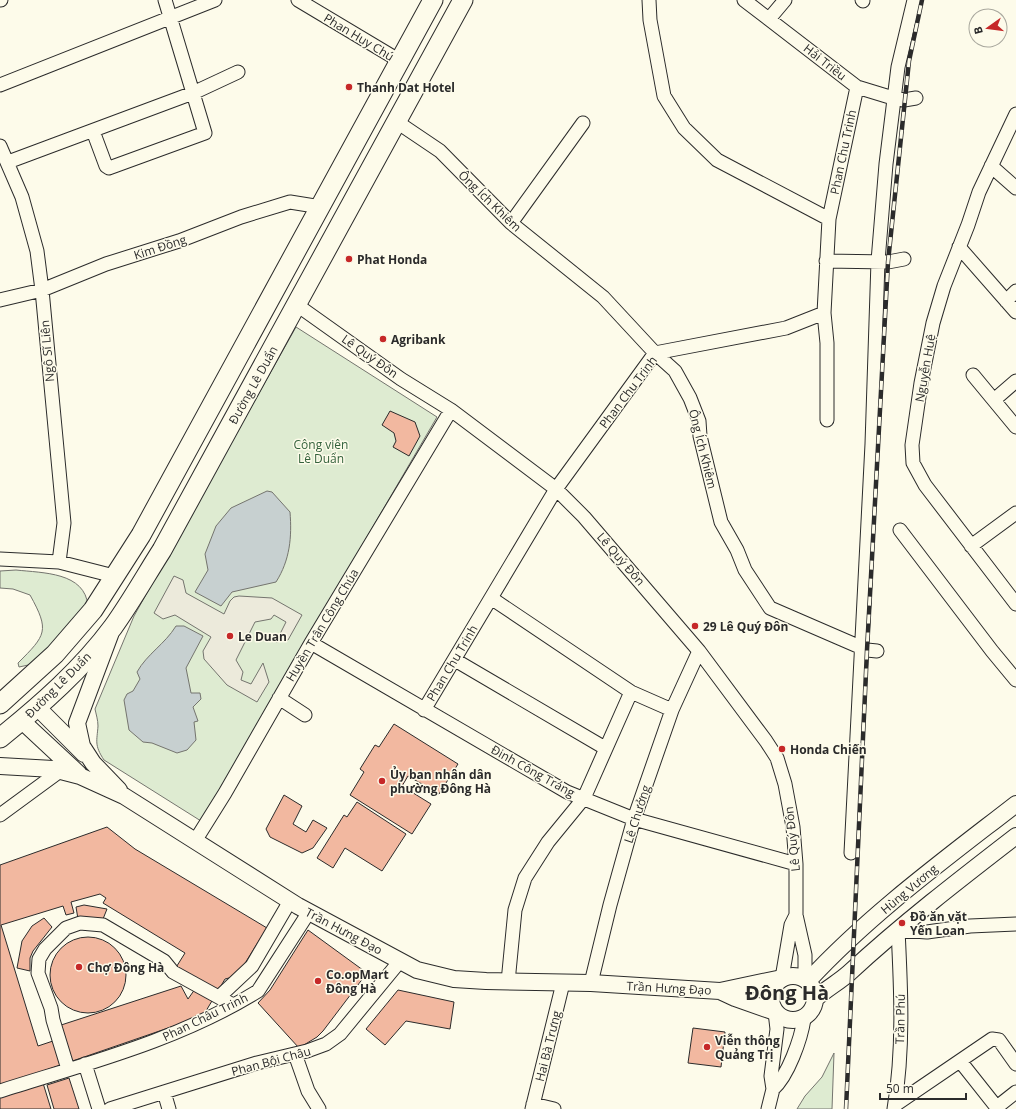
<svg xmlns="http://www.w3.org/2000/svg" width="1016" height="1109" font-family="'Open Sans',sans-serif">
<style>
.green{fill:#deebd1;stroke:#74746e}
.parking{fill:#eceadb;stroke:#74746e}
.water{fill:#c7d0d0;stroke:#74746e}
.building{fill:#f2b8a0;stroke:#2b2b2b;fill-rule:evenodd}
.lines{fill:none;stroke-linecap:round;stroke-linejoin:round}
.minor-casing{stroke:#2b2b2b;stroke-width:15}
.major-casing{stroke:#2b2b2b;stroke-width:18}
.highway-casing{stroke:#2b2b2b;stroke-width:21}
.minor{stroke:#fdfbea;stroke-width:13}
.major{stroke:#fdfbea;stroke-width:16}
.highway{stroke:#fdfbea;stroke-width:19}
.rail-casing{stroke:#2b2b2b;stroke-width:4.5}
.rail{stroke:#fdfbea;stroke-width:3;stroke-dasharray:9;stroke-linecap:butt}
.poi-dot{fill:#c62828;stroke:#fdfbea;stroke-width:1.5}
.labels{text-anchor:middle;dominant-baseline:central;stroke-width:3;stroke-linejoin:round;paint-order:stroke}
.street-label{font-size:12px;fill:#2b2b2b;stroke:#fdfbea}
.poi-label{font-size:12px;font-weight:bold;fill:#2b2b2b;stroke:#fdfbea;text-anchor:start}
.park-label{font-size:12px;fill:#34623c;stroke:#fdfbea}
.town-label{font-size:20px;font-weight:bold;fill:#2b2b2b;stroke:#fdfbea}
</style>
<rect width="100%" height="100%" fill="#fdfbea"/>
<path class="green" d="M 296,327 L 437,417 L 201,821 L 104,760 C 94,745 97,741 98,726 C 98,720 96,714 95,709 L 134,616 Z
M 16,570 C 43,573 85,572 88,606 L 33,664 L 19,667 L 18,663 C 46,635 50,631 30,595 L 13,589 L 0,588 L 0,571 Z
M 834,1053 L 832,1109 L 797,1109 L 805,1096 L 822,1077 Z"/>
<path class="parking" d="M 174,576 L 183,580 L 186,593 L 224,614 L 230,601 L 234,597 L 239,596 L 272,598 L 302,615 L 288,640 L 276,642 L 286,622 L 274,615 L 271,619 L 255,622 L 236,660 L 243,672 L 241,680 L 251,684 L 263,663 L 269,682 L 257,702 L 227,685 L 204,659 L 203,651 L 211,637 L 175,615 L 163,619 L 154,613 Z"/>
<path class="water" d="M 267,491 L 272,492 L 290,512 C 292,537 290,560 276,582 L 232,592 L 221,606 L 195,592 L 208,570 L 205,554 L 216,526 L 231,508 Z
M 176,626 L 184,626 L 203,636 L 186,668 L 191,693 L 200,693 L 201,699 L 193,707 L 198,721 L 194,722 L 196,740 L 187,750 L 177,753 L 152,743 L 143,742 L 129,730 L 124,700 L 127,694 L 133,691 L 140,679 L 137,672 C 147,654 165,644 176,626 Z"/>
<path class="building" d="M 390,411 L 415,422 L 420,436 L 409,456 L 393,447 L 396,441 L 394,433 L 382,425 Z
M 394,724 L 458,764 L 439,794 L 408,776 L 402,786 L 431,804 L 412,834 L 350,795 L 364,772 L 360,769 L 375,745 L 379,747 Z
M 284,795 L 302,806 L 293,824 L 306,832 L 313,820 L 327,828 L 313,848 L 302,853 L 270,837 L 266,829 Z
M 357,802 L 406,834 L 382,871 L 345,848 L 333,868 L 317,858 L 344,815 L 347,817 Z
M 107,827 L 135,849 L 267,928 L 237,976 L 225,979 L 203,1016 L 0,1086 L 0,865 ZM 100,894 L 106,898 L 103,903 L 185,953 L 175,969 L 200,982 L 188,999 L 181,986 L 55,1027 L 59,1039 L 38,1046 L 1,925 L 63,906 L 66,915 L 74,913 L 71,902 Z
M 84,905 L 107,909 L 103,919 L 78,919 L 76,907 Z
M 44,918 L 52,927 L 33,951 L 30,958 L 30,971 L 17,968 L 22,941 L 32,926 Z
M 308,930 L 367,973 L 323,1031 L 317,1037 L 299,1048 L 258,1003 L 270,990 Z
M50 975a38 38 0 1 1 76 0a38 38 0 1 1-76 0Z
M 398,990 L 454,1002 L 450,1029 L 406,1021 L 385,1045 L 366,1029 Z
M 693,1028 L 725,1032 L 721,1067 L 688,1063 Z
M 69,1078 L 79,1109 L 54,1109 L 47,1085 Z
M 43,1083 L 51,1109 L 0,1109 L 0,1096 Z"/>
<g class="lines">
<defs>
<path id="minor" d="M 0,0 L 1,0
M 298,0 L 400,61
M 649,0 L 650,20 L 664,96 L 684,128 L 717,160 L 829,219
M 744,0 L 857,87 L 893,98 L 904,100 L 916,98
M 862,0 L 863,1
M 769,19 L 785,0
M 0,85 L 215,0
M 1016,114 L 979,192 L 968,225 L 944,286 L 933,323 L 921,383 L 912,445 L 913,463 L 925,485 L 1016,604
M 397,122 L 440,151 L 511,223 L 603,297 L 655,353 L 675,371 L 690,398 L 699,421 L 700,436 L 721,522 L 737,550 L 745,570 L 770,608 L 867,650 L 877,651
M 93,131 L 106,166 L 109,168 L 205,133 L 165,0
M 0,146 L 22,197 L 37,251 L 42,290 L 64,523 L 59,562
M 8,162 L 193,93 L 238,72
M 991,166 L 1016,188
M 511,223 L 583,123
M 959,247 L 1016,312
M 826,261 L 888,262 L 904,259
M 0,300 L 42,290 L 106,264 L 179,241 L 241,217 L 290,202 L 321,207
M 1006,301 L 1016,291
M 297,305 L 401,379 L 451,410 L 556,489 L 584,517 L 699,651 L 766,741 L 777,758 L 785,784 L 793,827 L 796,864 L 796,915 L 805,955 L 805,972 L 808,981
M 824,313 L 827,343 L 827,420
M 973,375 L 1016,427
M 994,400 L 1016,381
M 900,530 L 992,651 L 1016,680
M 971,546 L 1016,513
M 0,559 L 59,562 L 114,576
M 491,598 L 631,692 L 672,710
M 311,643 L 567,792 L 634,819 L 796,864
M 455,660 L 605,748
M 279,698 L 305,715
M 424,710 L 556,489 L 655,353 L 786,328 L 824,313 L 829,219 L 857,87
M 0,815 L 60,771
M 195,841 L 225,793 L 311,643 L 451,410
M 851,853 L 872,444 L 878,261 L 886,164 L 898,67 L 914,0
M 782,978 L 791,925 L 796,915
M 508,982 L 515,910 L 525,878 L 548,842 L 584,798 L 631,692
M 591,983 L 610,905 L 634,819 L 672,710 L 699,651
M 219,997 L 252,966 L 290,901
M 295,1054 L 308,1091 L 319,1109
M 960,1061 L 998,1109
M 85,1064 L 99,1109
M 68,1069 L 53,1020 L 51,1008 L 38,973 L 39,959 L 45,949 L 66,928 L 80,923 L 103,925 L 164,961 L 173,972 L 233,1005
M 773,1089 C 788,1076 801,1039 804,1019
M 0,1091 C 88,1063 179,1040 258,991 L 309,912
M 164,1092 L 169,1109
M 533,1104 L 554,1109
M 895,1105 L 992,1039 L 999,1040 L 1016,1064
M 997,1107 L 1016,1092
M 110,1109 L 257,1063 L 307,1051 L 326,1044 L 340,1034 L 400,961
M 532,1109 L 563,983
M 768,1109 L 773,1089 L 771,1076 L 777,1029 L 775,1012
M 894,1109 C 904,1050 901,989 898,930 L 927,932 L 970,926 L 1016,924"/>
<path id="major" d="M 110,635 L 77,723 L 82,746 L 93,763 L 119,790
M 37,707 L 84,754
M 22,721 L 79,774
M 0,766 L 53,769 L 80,776 L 124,796 L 298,906 L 417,970 L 454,979 L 486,981 L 591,983 L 720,991 L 782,978
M771 998a22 22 0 1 1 44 0a22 22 0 1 1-44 0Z
M 808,981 C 870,914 944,860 1016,804
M 720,991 L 735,998 L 775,1012
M 815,999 C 826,989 839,982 849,973 C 902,924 959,880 1016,836"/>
<path id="highway" d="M 0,704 L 55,654 L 93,610 L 141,535 L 433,0
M 0,738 C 41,705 82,669 113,627 C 131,602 146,575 162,550 L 463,0"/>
</defs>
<use href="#minor" class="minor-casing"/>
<use href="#major" class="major-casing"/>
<use href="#highway" class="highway-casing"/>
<use href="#minor" class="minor"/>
<use href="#major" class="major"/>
<use href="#highway" class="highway"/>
<defs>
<path id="rail" d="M 846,1109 L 867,650 L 888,262 L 909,61 L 922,0"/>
</defs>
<use href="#rail" class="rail-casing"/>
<use href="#rail" class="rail"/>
</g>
<g class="poi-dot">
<circle cx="349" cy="87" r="4"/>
<circle cx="349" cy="259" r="4"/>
<circle cx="383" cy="339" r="4"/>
<circle cx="695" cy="626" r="4"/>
<circle cx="230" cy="636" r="4"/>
<circle cx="782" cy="749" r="4"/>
<circle cx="382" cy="781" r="4"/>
<circle cx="902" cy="923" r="4"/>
<circle cx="79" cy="967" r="4"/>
<circle cx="318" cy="981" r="4"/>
<circle cx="707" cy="1047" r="4"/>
</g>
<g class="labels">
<g class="street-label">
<text transform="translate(359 37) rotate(31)">Phan Huy Chú</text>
<text transform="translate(825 62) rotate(38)">Hải Triều</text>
<text transform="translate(843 152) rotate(-78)">Phan Chu Trinh</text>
<text transform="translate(490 201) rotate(44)">Ông Ích Khiêm</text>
<text transform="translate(160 247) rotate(-18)">Kim Đồng</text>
<text transform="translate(47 351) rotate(-95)">Ngô Sĩ Liên</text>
<text transform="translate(370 356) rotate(35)">Lê Quý Đôn</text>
<text transform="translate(925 368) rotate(-80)">Nguyễn Huệ</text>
<text transform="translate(253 385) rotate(-61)">Đường Lê Duẩn</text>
<text transform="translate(628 392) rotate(-53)">Phan Chu Trinh</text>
<text transform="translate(703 449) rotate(76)">Ông Ích Khiêm</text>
<text transform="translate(621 559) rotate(49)">Lê Quý Đôn</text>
<text transform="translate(322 625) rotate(-59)">Huyền Trân Công Chúa</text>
<text transform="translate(452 663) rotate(-59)">Phan Chu Trinh</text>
<text transform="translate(58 685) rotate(-45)">Đường Lê Duẩn</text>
<text transform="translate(533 771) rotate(29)">Đinh Công Tráng</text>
<text transform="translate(637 814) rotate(-72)">Lê Chưởng</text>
<text transform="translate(792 839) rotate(-96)">Lê Quý Đôn</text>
<text transform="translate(909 889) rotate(-40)">Hùng Vương</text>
<text transform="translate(344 931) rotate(28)">Trần Hưng Đạo</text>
<text transform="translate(669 988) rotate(3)">Trần Hưng Đạo</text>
<text transform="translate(205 1017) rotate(-26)">Phan Châu Trinh</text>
<text transform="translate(900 1019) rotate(-89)">Trần Phú</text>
<text transform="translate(548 1046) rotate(-76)">Hai Bà Trưng</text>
<text transform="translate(271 1061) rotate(-15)">Phan Bội Châu</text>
</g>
<g class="poi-label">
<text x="357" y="87">Thanh Dat Hotel</text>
<text x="357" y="259">Phat Honda</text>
<text x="391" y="339">Agribank</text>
<text x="703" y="626">29 Lê Quý Đôn</text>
<text x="238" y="636">Le Duan</text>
<text x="790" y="749">Honda Chiến</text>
<text x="390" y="774">Ủy ban nhân dân<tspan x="390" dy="14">phường Đông Hà</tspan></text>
<text x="910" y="916">Đồ ăn vặt<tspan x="910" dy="14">Yến Loan</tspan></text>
<text x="87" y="967">Chợ Đông Hà</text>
<text x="326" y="974">Co.opMart<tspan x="326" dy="14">Đông Hà</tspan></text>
<text x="715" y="1040">Viễn thông<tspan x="715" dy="14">Quảng Trị</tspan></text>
</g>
<g class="park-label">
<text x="321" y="444">Công viên<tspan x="321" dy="14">Lê Duẩn</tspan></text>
</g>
<g class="town-label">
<text x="787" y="992">Đông Hà</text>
</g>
</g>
<g transform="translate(988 28) rotate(256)"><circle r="19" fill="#fdfbea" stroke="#a9a89e"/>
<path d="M0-3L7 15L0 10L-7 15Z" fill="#c62828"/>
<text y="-6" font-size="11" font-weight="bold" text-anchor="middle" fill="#2b2b2b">B</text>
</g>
<path d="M880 1093v6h86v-6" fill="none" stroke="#2b2b2b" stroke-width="2"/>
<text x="886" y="1093" font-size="12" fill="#2b2b2b" stroke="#fdfbea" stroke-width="3" paint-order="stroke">50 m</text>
</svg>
